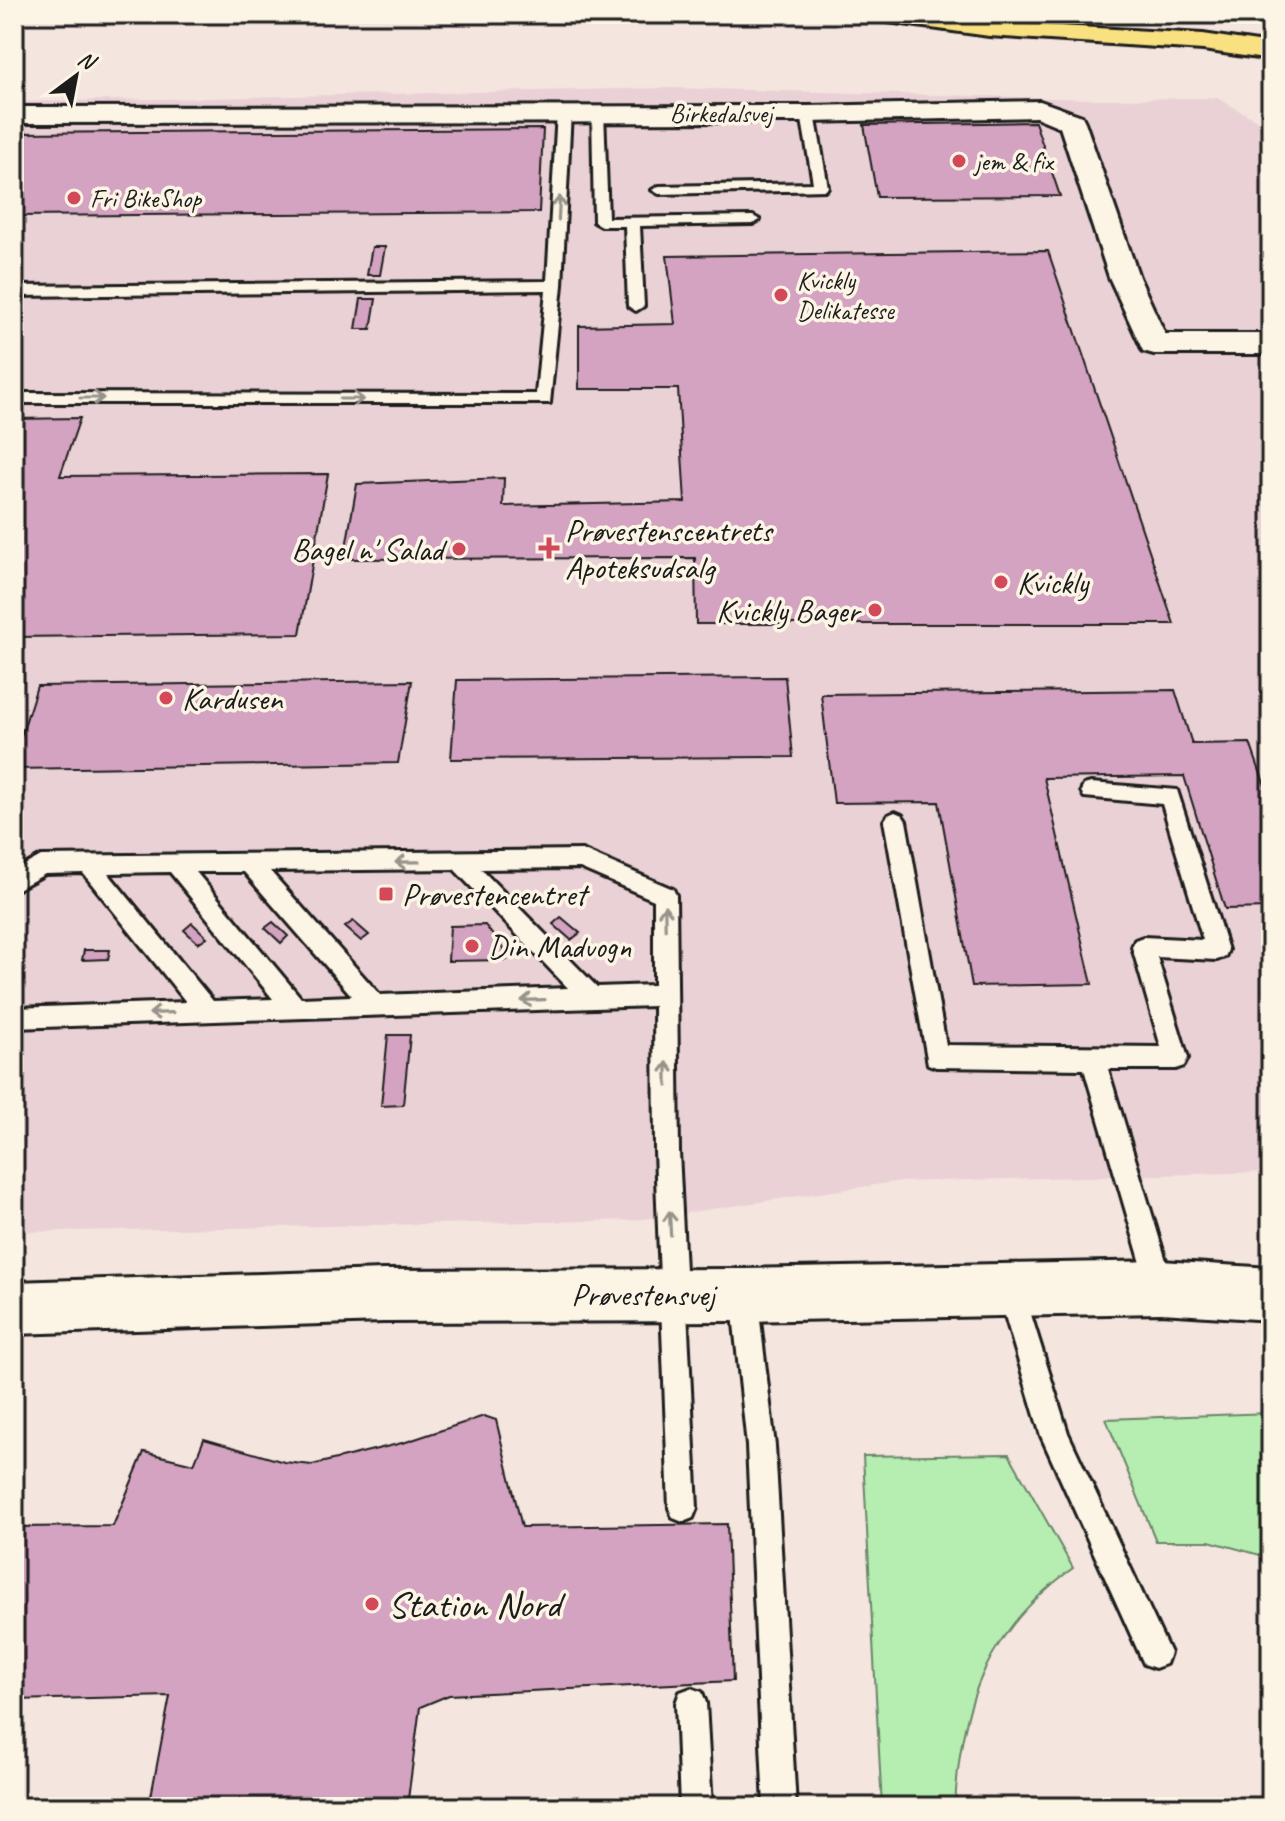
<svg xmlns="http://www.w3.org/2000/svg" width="1285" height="1821" font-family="Caveat,sans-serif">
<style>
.built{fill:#ead1d5}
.green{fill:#b6eeb2;stroke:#698567;stroke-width:2}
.building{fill:#d4a3c1;stroke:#1c1c1c;stroke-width:2}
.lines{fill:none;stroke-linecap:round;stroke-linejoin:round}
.lane-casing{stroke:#1c1c1c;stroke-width:6}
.street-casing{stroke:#1c1c1c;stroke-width:6}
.secondary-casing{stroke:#1c1c1c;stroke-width:6}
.primary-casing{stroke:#1c1c1c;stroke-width:6}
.lane{fill:#fcf5e5;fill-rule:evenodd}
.street{fill:#fcf5e5;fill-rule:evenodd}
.secondary{fill:#fcf5e5;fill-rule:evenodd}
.primary{fill:#f9e181;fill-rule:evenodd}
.oneway{stroke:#97938b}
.poi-dot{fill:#d1495b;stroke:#fcf5e5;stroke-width:3}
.labels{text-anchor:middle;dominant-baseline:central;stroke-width:7;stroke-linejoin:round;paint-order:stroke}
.far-street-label{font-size:26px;fill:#1c1c1c;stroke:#fcf5e5}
.far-poi-label{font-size:26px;fill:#1c1c1c;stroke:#fcf5e5;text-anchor:start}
.poi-label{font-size:32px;fill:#1c1c1c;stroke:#fcf5e5;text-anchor:start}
.street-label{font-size:32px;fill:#1c1c1c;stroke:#fcf5e5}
.near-poi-label{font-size:38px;fill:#1c1c1c;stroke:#fcf5e5;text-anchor:start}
</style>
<rect width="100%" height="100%" fill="#f4e5de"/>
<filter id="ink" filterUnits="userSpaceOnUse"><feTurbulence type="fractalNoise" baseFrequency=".0125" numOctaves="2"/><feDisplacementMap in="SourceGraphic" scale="16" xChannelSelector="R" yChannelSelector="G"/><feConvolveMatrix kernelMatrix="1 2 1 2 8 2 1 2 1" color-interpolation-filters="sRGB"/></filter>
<g filter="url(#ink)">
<path class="built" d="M 669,88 L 1097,99 L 1217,98 L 1271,128 L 1271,1172 L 895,1182 L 636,1220 L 14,1232 L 14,102 Z"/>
<path class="green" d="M 1271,1413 L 1271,1558 L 1209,1541 L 1156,1541 L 1106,1419 Z
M 1009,1454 L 1073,1568 C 987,1630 960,1703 955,1807 L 882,1807 L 863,1456 Z"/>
<path class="building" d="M 1035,122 L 1060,196 L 877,197 L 864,125 Z
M 543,129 L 539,212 L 14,216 L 14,133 Z
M 372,247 L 385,247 L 380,275 L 367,275 Z
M 1048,251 L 1174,624 L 696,624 L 695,558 L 344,559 L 357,484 L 504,478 L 503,506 L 685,502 L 678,389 L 579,389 L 579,326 L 675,324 L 667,256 Z
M 361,299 L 376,299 L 371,329 L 356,329 Z
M 80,418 L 60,476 L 328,474 L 300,634 L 14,637 L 14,419 Z
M 785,677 L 793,757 L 451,759 L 457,680 Z
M 412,681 L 398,763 L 14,769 L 14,758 L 37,686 Z
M 1175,690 L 1192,744 L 1250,743 L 1271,803 L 1271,908 L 1225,909 L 1184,776 L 1044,778 L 1092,984 L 972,986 L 939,802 L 834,803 L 821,694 Z
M 561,917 L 580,933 L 571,940 L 553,924 Z
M 353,921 L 369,935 L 361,941 L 345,927 Z
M 273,922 L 288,936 L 281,943 L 265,928 Z
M 192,923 L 207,937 L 198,943 L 184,930 Z
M 485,925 L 507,954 L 507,960 L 448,961 L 450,926 Z
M 84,950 L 110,950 L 108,959 L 82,960 Z
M 388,1035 L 410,1035 L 403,1105 L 381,1106 Z
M 484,1416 L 496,1420 L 522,1527 L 727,1524 L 733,1681 L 449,1695 L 420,1707 L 407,1807 L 149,1807 L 170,1696 L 14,1700 L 14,1527 L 113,1526 L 144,1452 L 194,1464 L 204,1439 L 284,1462 L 312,1465 L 406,1442 Z"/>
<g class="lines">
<defs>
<path id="lane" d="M 564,108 L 571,112 L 562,285 L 550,403 L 14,403 L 14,393 L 536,394 L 546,290 L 14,296 L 14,286 L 547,281 L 557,112 Z
M 592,109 L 604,112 L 608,218 L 753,216 L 760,220 L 753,224 L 640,226 L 644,306 L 636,311 L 628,306 L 625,226 L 601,226 L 594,222 Z
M 808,110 L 815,114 L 828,187 L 826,190 L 659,194 L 652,190 L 659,186 L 813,183 L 801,114 Z
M 1091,783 L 1177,790 L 1228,950 L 1225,957 L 1217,960 L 1157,957 L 1188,1058 L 1184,1066 L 1176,1069 L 1108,1069 L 1174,1287 L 1170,1296 L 1161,1300 L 1152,1296 L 1148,1287 L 1084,1069 L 936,1067 L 928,1064 L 884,821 L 888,815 L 895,812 L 902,815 L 906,821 L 946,1045 L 1161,1047 L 1132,947 L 1135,940 L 1143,937 L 1203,940 L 1162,804 L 1084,797 L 1081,791 L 1084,785 Z
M 582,850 L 673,889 L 676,895 L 679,1152 L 697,1508 L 693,1518 L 683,1522 L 673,1518 L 669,1508 L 655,1152 L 654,1006 L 14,1028 L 14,1008 L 186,1002 L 83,873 L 45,874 L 14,891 L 14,871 L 41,856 ZM 580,868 L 654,900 L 654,985 L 597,987 L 481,869 ZM 454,869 L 568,988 L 380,995 L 270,871 ZM 170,872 L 273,999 L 213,1001 L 108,873 ZM 196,872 L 244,872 L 352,996 L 301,998 Z
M 1010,1276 L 1019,1280 L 1023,1289 L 1068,1433 L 1170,1653 L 1166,1664 L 1155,1668 L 1144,1664 L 1041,1436 L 997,1289 L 1001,1280 Z
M 744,1282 L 753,1286 L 757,1295 L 775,1446 L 796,1807 L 764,1807 L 747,1446 L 731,1295 L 735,1286 Z
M 691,1688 L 702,1692 L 706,1703 L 712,1807 L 680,1807 L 676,1703 L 680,1692 Z"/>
<path id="street" d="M 1040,101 L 1082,116 L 1085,122 L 1139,277 L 1165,334 L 1271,334 L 1271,354 L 1154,354 L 1143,351 L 1109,277 L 1060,127 L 1036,117 L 808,122 L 14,123 L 14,107 L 808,106 Z"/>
<path id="secondary" d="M 1161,1261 L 1271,1268 L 1271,1320 L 1161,1313 L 744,1321 L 383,1322 L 14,1334 L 14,1282 L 383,1270 L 744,1269 Z"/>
<path id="primary" d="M 869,14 L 934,14 L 989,22 L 1203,34 L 1271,44 L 1271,60 L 1203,50 L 989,36 L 881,21 L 872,19 Z"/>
</defs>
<use href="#lane" class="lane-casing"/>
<use href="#street" class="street-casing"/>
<use href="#secondary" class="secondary-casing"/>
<use href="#primary" class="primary-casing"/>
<use href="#lane" class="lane"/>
<use href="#street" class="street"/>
<use href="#secondary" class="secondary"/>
<use href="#primary" class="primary"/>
</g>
<defs><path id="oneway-shaft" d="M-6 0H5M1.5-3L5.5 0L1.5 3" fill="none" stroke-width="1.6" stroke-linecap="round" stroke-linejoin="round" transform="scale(2)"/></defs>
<g class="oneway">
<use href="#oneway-shaft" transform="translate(559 208) rotate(-87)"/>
<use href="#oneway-shaft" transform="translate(92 398)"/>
<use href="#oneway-shaft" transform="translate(352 399)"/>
<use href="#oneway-shaft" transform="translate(407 862) rotate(179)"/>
<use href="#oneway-shaft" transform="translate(665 917) rotate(-91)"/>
<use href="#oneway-shaft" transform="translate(533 1000) rotate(178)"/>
<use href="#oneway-shaft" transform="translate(161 1013) rotate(178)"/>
<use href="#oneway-shaft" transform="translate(667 1074) rotate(-90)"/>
<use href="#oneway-shaft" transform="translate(670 1223) rotate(-93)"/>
</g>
</g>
<g class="poi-dot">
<circle cx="959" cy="161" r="8"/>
<circle cx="74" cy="198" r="8"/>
<circle cx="781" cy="295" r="8"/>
<path d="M545 536h8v8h8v8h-8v8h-8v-8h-8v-8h8z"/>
<circle cx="459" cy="549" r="8"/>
<circle cx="1001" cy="582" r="8"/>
<circle cx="875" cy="610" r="8"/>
<circle cx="166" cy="698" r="8"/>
<rect x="378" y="886" width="16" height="16" rx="4"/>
<circle cx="472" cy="946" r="8"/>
<circle cx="372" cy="1604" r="8"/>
</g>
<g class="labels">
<g class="far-street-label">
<text x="721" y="113">Birkedalsvej</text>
</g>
<g class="far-poi-label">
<text x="975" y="161">jem &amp; fix</text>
<text x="90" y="198">Fri BikeShop</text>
<text x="797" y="280">Kvickly<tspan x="797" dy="30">Delikatesse</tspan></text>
</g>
<g class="poi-label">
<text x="565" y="530">Prøvestenscentrets<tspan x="565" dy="37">Apoteksudsalg</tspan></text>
<text x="443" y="549" text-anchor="end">Bagel n' Salad</text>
<text x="1017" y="582">Kvickly</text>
<text x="859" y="610" text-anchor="end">Kvickly Bager</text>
<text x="182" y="698">Kardusen</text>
<text x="402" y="894">Prøvestencentret</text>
<text x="488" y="946">Din Madvogn</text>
</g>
<g class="street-label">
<text x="643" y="1294">Prøvestensvej</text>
</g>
<g class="near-poi-label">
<text x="388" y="1604">Station Nord</text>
</g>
</g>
<rect width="1285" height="1821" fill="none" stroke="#fcf5e5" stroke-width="48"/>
<rect x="24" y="24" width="1237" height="1773" fill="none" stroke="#1c1c1c" stroke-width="3" filter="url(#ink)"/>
<g transform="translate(76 76) rotate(32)" stroke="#fcf5e5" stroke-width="6" paint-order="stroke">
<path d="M0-6L14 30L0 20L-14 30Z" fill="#1c1c1c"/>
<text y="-12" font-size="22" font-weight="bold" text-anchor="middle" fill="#1c1c1c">N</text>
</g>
</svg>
